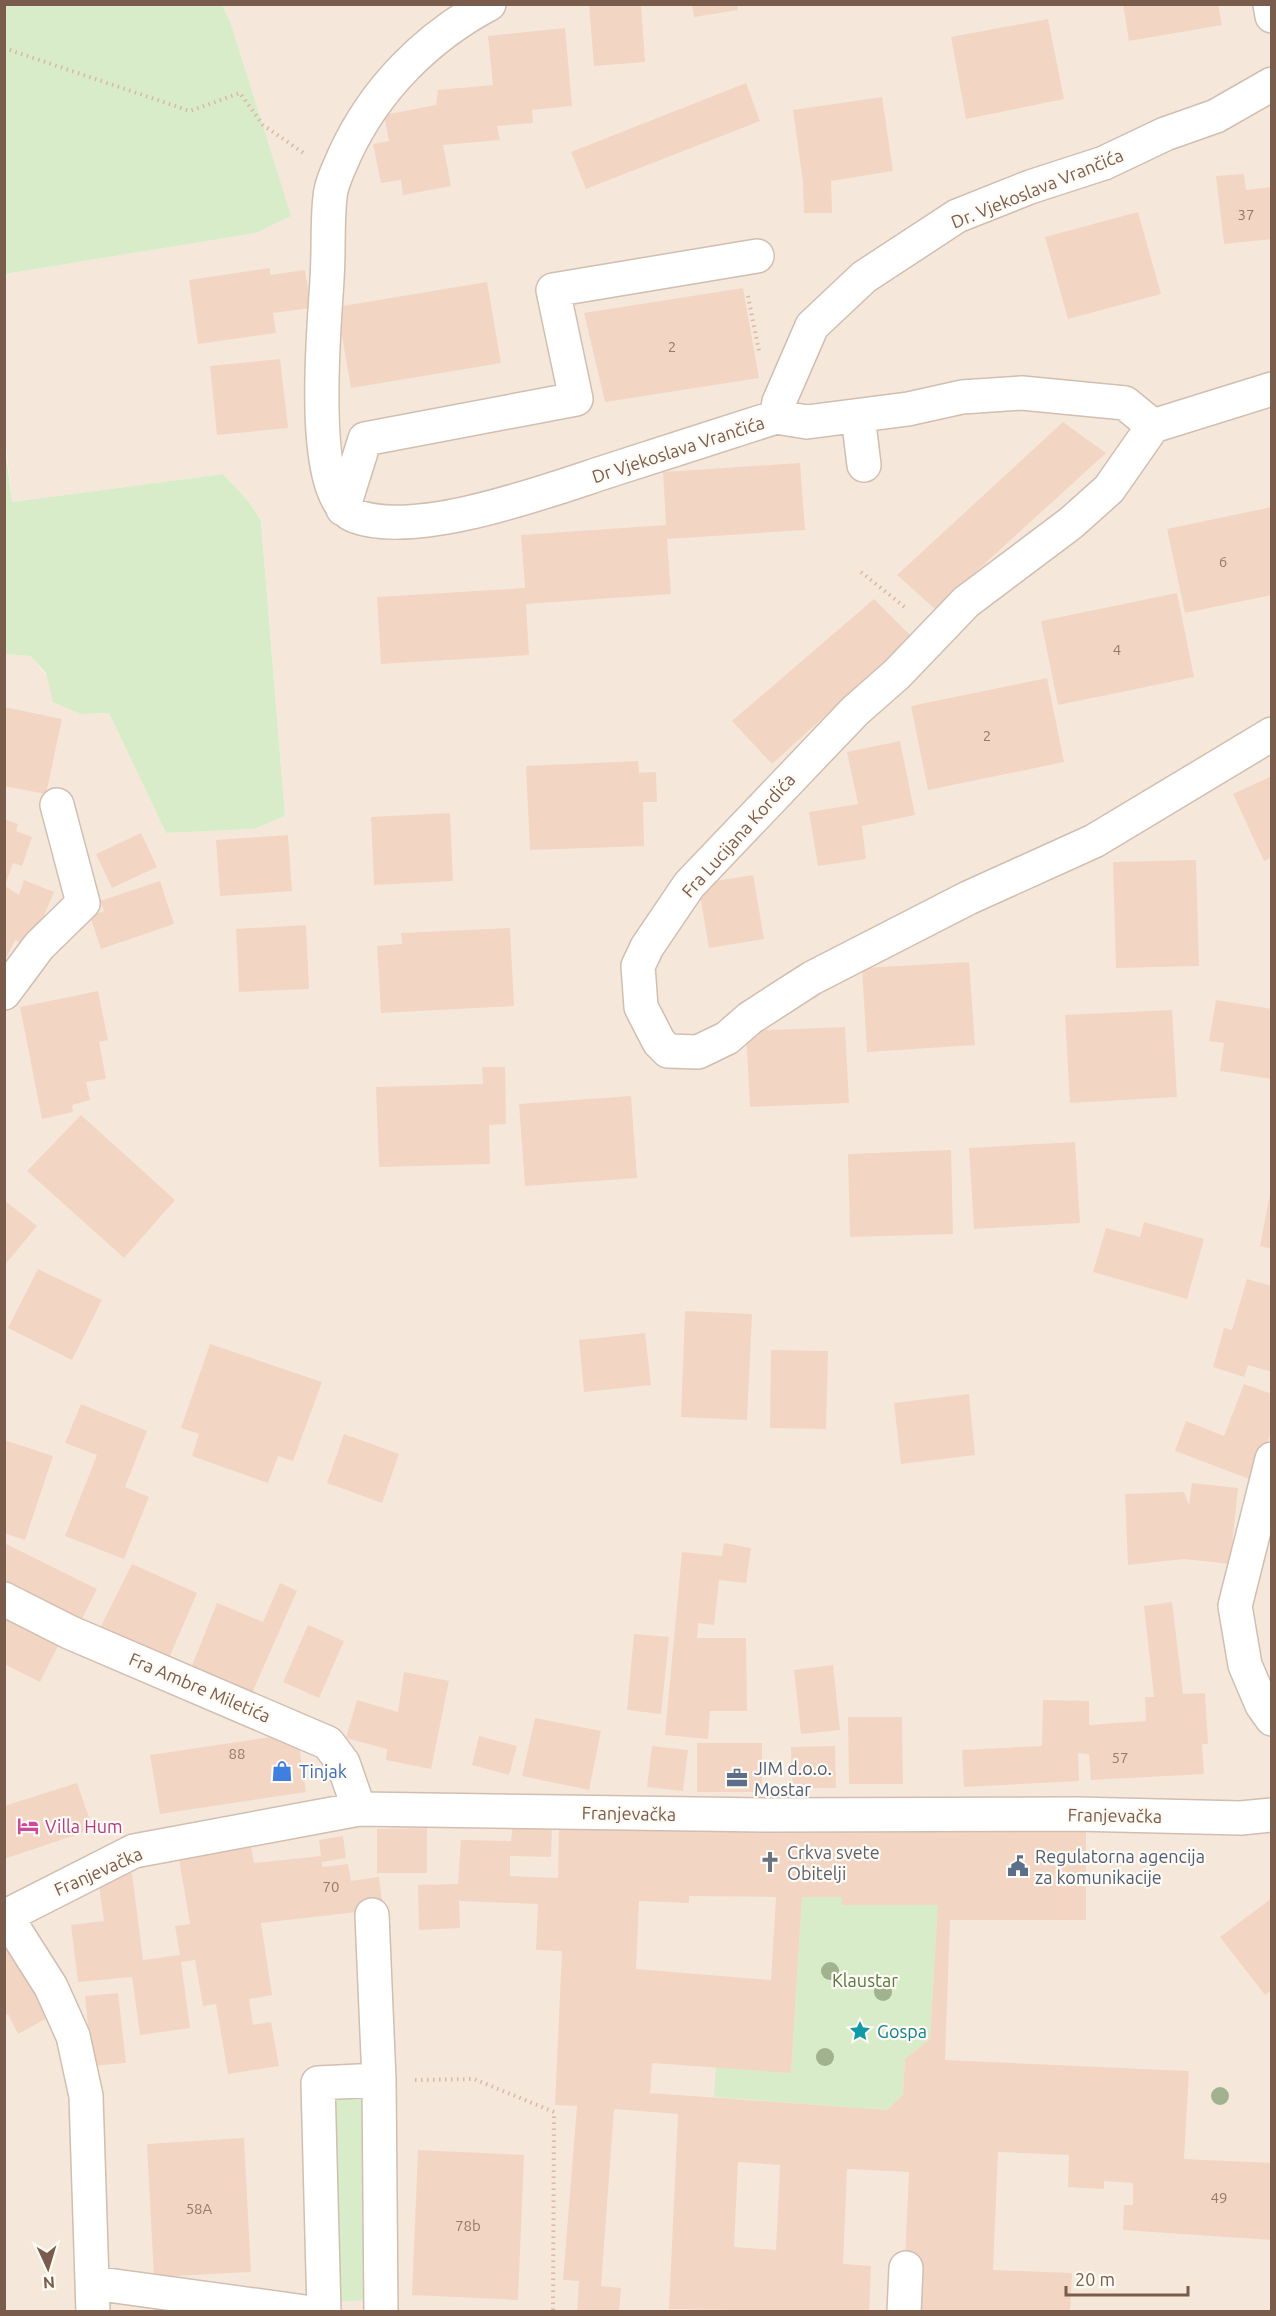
<svg xmlns="http://www.w3.org/2000/svg" width="1276" height="2316" font-family="Ubuntu,sans-serif">
<style>
.residential{fill:#f5e8da}
.green{fill:#d8ecc9}
.building{fill:#f3d5c3;fill-rule:evenodd}
.lines{fill:none;stroke-linecap:round;stroke-linejoin:round}
.minor-casing{stroke:#d1beb0;stroke-width:36}
.path{stroke:#d9b8a5;stroke-width:4;stroke-dasharray:1.5 4.5;stroke-linecap:butt}
.minor{stroke:#fff;stroke-width:33}
.tree{fill:#a0b28e}
.labels{text-anchor:middle;dominant-baseline:central;stroke-width:4.5;stroke-linejoin:round;paint-order:stroke}
.number-label{font-size:15px;fill:#987a6a}
.street-label{font-size:18px;fill:#7a5c4d;stroke:#fffaf3}
.service-label{font-size:18px;fill:#4e5e75;stroke:#fffaf3;text-anchor:start}
.shop-label{font-size:18px;fill:#366cbe;stroke:#fffaf3;text-anchor:start}
.hotel-label{font-size:18px;fill:#b23c85;stroke:#fffaf3;text-anchor:start}
.worship-label{font-size:18px;fill:#5b616d;stroke:#fffaf3;text-anchor:start}
.park-label{font-size:18px;fill:#537a41;stroke:#fffaf3}
.culture-label{font-size:18px;fill:#0d838f;stroke:#fffaf3;text-anchor:start}
</style>
<rect width="100%" height="100%" fill="#fdf6ec"/>
<path class="residential" d="M 222,5 L 1271,5 L 1271,2311 L 5,2311 L 4,654 L 30,656 L 81,714 L 109,713 L 166,833 L 254,829 L 285,816 L 261,521 L 249,502 L 223,474 L 12,502 L 5,438 L 5,274 L 256,233 L 290,216 L 230,21 Z"/>
<path class="green" d="M 5,4 L 222,5 L 230,21 L 291,216 L 256,233 L 5,274 Z
M 4,438 L 12,502 L 223,474 L 249,502 L 261,521 L 285,816 L 254,829 L 166,833 L 109,713 L 81,714 L 53,702 L 46,673 L 30,656 L 5,654 Z
M 802,1897 L 842,1897 L 842,1905 L 938,1905 L 930,2039 L 905,2059 L 903,2095 L 887,2110 L 714,2097 L 716,2066 L 791,2071 Z
M 373,2096 L 374,2300 L 329,2302 L 325,2101 Z"/>
<path class="building" d="M 589,4 L 641,4 L 645,62 L 594,66 Z
M 692,4 L 737,4 L 738,10 L 694,17 Z
M 1123,4 L 1218,4 L 1222,25 L 1129,41 Z
M 1048,19 L 1064,99 L 966,119 L 951,37 Z
M 565,28 L 572,106 L 532,110 L 533,123 L 497,126 L 500,140 L 443,145 L 451,186 L 403,195 L 401,180 L 381,183 L 373,144 L 389,141 L 384,115 L 436,105 L 438,90 L 493,85 L 488,36 Z
M 746,83 L 760,121 L 586,189 L 571,152 Z
M 882,97 L 893,171 L 831,181 L 832,213 L 804,213 L 803,182 L 793,110 Z
M 1244,174 L 1246,190 L 1272,187 L 1272,239 L 1224,244 L 1216,176 Z
M 1138,212 L 1161,294 L 1068,319 L 1045,237 Z
M 270,268 L 270,275 L 305,270 L 311,308 L 273,313 L 276,333 L 198,344 L 189,280 Z
M 487,282 L 501,363 L 351,388 L 337,307 Z
M 743,288 L 759,378 L 605,402 L 584,313 Z
M 280,359 L 288,428 L 217,435 L 210,366 Z
M 1063,422 L 1106,453 L 935,609 L 897,575 Z
M 800,463 L 805,530 L 667,539 L 671,594 L 526,604 L 529,655 L 381,664 L 377,597 L 525,588 L 521,535 L 666,525 L 663,472 Z
M 1272,507 L 1272,595 L 1185,613 L 1167,529 Z
M 1177,593 L 1194,677 L 1058,705 L 1041,621 Z
M 874,599 L 912,637 L 772,764 L 732,721 Z
M 1047,678 L 1064,762 L 928,790 L 911,706 Z
M 4,707 L 62,719 L 46,794 L 4,786 Z
M 900,741 L 915,815 L 862,826 L 866,859 L 818,866 L 809,812 L 858,804 L 847,752 Z
M 638,761 L 639,773 L 656,772 L 657,802 L 643,802 L 644,846 L 530,850 L 526,766 Z
M 1272,776 L 1272,857 L 1264,861 L 1233,794 Z
M 450,813 L 453,881 L 374,885 L 371,817 Z
M 4,819 L 18,824 L 16,831 L 32,837 L 22,866 L 13,863 L 5,886 L 19,895 L 24,880 L 54,892 L 31,947 L 15,940 L 4,962 Z
M 141,833 L 157,867 L 112,888 L 96,854 Z
M 288,835 L 292,891 L 220,896 L 216,840 Z
M 1196,860 L 1199,966 L 1116,968 L 1113,862 Z
M 753,875 L 764,939 L 709,948 L 698,884 Z
M 160,881 L 174,924 L 101,949 L 90,916 L 104,911 L 100,901 Z
M 306,925 L 309,989 L 239,992 L 236,929 Z
M 510,928 L 514,1006 L 381,1013 L 377,946 L 402,944 L 401,933 Z
M 969,962 L 975,1045 L 867,1052 L 862,968 Z
M 98,991 L 108,1040 L 99,1042 L 106,1079 L 86,1082 L 90,1100 L 72,1105 L 73,1112 L 42,1119 L 20,1007 Z
M 1216,1000 L 1272,1009 L 1272,1079 L 1220,1071 L 1224,1043 L 1209,1041 Z
M 1172,1010 L 1177,1097 L 1070,1103 L 1065,1015 Z
M 845,1027 L 849,1103 L 750,1107 L 746,1031 Z
M 482,1067 L 505,1067 L 506,1124 L 489,1125 L 490,1164 L 379,1167 L 376,1087 L 483,1084 Z
M 631,1096 L 637,1178 L 525,1186 L 519,1104 Z
M 81,1115 L 175,1200 L 124,1258 L 27,1171 Z
M 1075,1142 L 1080,1223 L 974,1229 L 969,1148 Z
M 951,1150 L 953,1234 L 850,1237 L 848,1154 Z
M 1270,1194 L 1272,1194 L 1272,1249 L 1260,1246 Z
M 4,1200 L 37,1226 L 4,1266 Z
M 1144,1222 L 1204,1239 L 1187,1299 L 1093,1272 L 1106,1228 L 1140,1237 Z
M 38,1269 L 102,1300 L 72,1360 L 8,1328 Z
M 1247,1279 L 1272,1286 L 1272,1372 L 1248,1365 L 1244,1377 L 1213,1367 L 1224,1328 L 1232,1330 Z
M 685,1311 L 752,1314 L 747,1420 L 681,1417 Z
M 645,1333 L 651,1385 L 584,1392 L 579,1340 Z
M 210,1344 L 322,1382 L 293,1461 L 278,1456 L 268,1483 L 192,1456 L 199,1434 L 181,1428 Z
M 771,1350 L 828,1351 L 826,1429 L 770,1428 Z
M 1244,1384 L 1272,1394 L 1272,1430 L 1252,1480 L 1175,1451 L 1186,1421 L 1224,1436 Z
M 969,1394 L 975,1455 L 901,1464 L 894,1403 Z
M 81,1404 L 147,1431 L 125,1487 L 149,1497 L 124,1559 L 65,1536 L 97,1455 L 65,1443 Z
M 344,1434 L 399,1454 L 382,1503 L 327,1483 Z
M 4,1440 L 53,1456 L 25,1540 L 4,1533 Z
M 1192,1483 L 1238,1488 L 1230,1564 L 1184,1559 L 1128,1565 L 1125,1494 L 1184,1492 L 1189,1505 Z
M 4,1543 L 97,1589 L 81,1621 L 4,1583 Z
M 724,1543 L 751,1548 L 746,1583 L 719,1580 L 714,1625 L 698,1623 L 697,1638 L 746,1638 L 747,1711 L 710,1711 L 708,1739 L 665,1735 L 682,1552 L 722,1556 Z
M 132,1564 L 197,1593 L 169,1658 L 100,1628 Z
M 280,1583 L 297,1591 L 252,1693 L 191,1668 L 217,1603 L 263,1622 Z
M 1172,1602 L 1183,1694 L 1205,1693 L 1208,1744 L 1202,1744 L 1204,1774 L 1091,1780 L 1089,1754 L 1078,1753 L 1079,1781 L 964,1787 L 962,1750 L 1042,1746 L 1043,1700 L 1089,1701 L 1089,1725 L 1146,1721 L 1145,1697 L 1154,1697 L 1144,1606 Z
M 4,1616 L 60,1642 L 40,1682 L 4,1664 Z
M 308,1625 L 344,1641 L 319,1698 L 283,1682 Z
M 634,1634 L 669,1637 L 661,1714 L 627,1710 Z
M 833,1665 L 840,1730 L 801,1734 L 794,1670 Z
M 404,1672 L 449,1681 L 431,1769 L 386,1760 L 387,1749 L 346,1738 L 357,1700 L 398,1712 Z
M 848,1717 L 902,1717 L 903,1784 L 849,1784 Z
M 535,1718 L 601,1731 L 589,1790 L 522,1776 Z
M 297,1733 L 306,1792 L 160,1814 L 150,1755 Z
M 479,1736 L 517,1746 L 509,1775 L 472,1765 Z
M 697,1743 L 762,1743 L 762,1792 L 697,1792 Z
M 652,1746 L 688,1750 L 683,1791 L 647,1787 Z
M 835,1746 L 836,1788 L 792,1788 L 791,1747 Z
M 77,1783 L 93,1829 L 4,1859 L 4,1806 Z
M 513,1824 L 552,1826 L 551,1857 L 510,1856 L 510,1876 L 558,1878 L 559,1825 L 1086,1827 L 1086,1920 L 950,1920 L 945,2060 L 1189,2071 L 1184,2159 L 1272,2163 L 1272,2240 L 1123,2230 L 1124,2205 L 1133,2205 L 1133,2183 L 1104,2181 L 1104,2189 L 1068,2187 L 1069,2155 L 998,2152 L 993,2270 L 1072,2273 L 1070,2312 L 916,2312 L 905,2260 L 909,2172 L 847,2169 L 843,2264 L 871,2266 L 869,2312 L 669,2309 L 678,2114 L 614,2109 L 601,2286 L 621,2288 L 619,2312 L 577,2312 L 579,2281 L 563,2280 L 577,2106 L 555,2105 L 562,1951 L 536,1950 L 538,1904 L 459,1901 L 460,1928 L 419,1930 L 418,1885 L 458,1884 L 461,1840 L 511,1841 ZM 689,1896 L 776,1897 L 771,1980 L 636,1969 L 639,1901 L 689,1903 ZM 802,1897 L 842,1897 L 842,1905 L 938,1905 L 930,2039 L 905,2059 L 903,2095 L 887,2110 L 650,2093 L 652,2063 L 791,2073 ZM 738,2162 L 780,2165 L 776,2250 L 734,2247 Z
M 427,1828 L 427,1873 L 377,1873 L 377,1829 Z
M 343,1836 L 346,1858 L 322,1862 L 322,1867 L 348,1864 L 351,1881 L 379,1877 L 383,1909 L 261,1923 L 272,1995 L 249,1999 L 253,2025 L 271,2022 L 279,2066 L 228,2074 L 216,2004 L 203,2006 L 195,1960 L 181,1962 L 190,2028 L 140,2035 L 132,1977 L 78,1982 L 71,1925 L 104,1921 L 98,1879 L 132,1873 L 143,1960 L 180,1955 L 175,1926 L 190,1924 L 179,1859 L 251,1847 L 254,1863 L 321,1856 L 319,1840 Z
M 1272,1898 L 1272,1990 L 1265,1995 L 1220,1937 Z
M 10,1947 L 49,2017 L 18,2034 L 8,2014 L 4,2016 L 4,1950 Z
M 118,1993 L 126,2063 L 92,2066 L 85,1996 Z
M 244,2138 L 251,2272 L 154,2277 L 147,2144 Z
M 418,2150 L 524,2155 L 518,2300 L 412,2295 Z"/>
<g class="lines">
<defs>
<path id="minor" d="M 489,4 C 427,37 375,89 345,154 C 340,166 331,183 330,197 C 327,224 329,252 327,279 C 325,322 306,498 355,516 C 416,539 544,492 605,472 C 662,454 719,435 776,417 L 807,422 L 908,409 L 962,397 L 1022,393 L 1125,403 L 1153,426
M 1270,4 L 1272,16
M 858,416 L 864,465
M 776,417 L 779,402 L 812,326 L 864,277 L 957,216 L 1030,187 L 1104,163 L 1165,134 L 1216,116 L 1272,84
M 1153,426 L 1109,489 L 1071,523 L 966,602 L 897,674 L 855,711 L 689,885 L 647,947 L 638,966 L 641,1007 L 659,1042 L 668,1051 L 698,1052 L 727,1038 L 750,1018 L 812,978 L 968,898 L 1094,841 L 1272,734
M 1153,426 L 1272,389
M 343,509 L 365,439 L 576,399 L 553,290 L 757,256
M 4,993 L 39,946 L 83,903 L 57,805
M 1272,1459 L 1235,1606 L 1245,1665 L 1262,1705 L 1272,1719
M 4,1599 L 69,1632 L 328,1743 L 343,1763 L 359,1809
M 372,1915 L 379,2080
M 6,1916 L 51,1987 L 73,2036 L 86,2096 L 93,2312
M 4,1917 L 134,1851 L 359,1809 L 764,1815 L 1076,1814 L 1241,1818 L 1272,1815
M 93,2283 L 305,2312
M 324,2312 L 318,2083 L 379,2080 L 381,2312
M 904,2312 L 906,2268"/>
</defs>
<use href="#minor" class="minor-casing"/>
<path class="path" d="M 4,48 L 190,111 L 240,93 L 263,125 L 305,154
M 748,296 L 759,351
M 861,572 L 907,609
M 415,2080 L 474,2079 L 554,2112 L 553,2312"/>
<use href="#minor" class="minor"/>
</g>
<g class="tree">
<circle cx="830" cy="1971" r="9"/>
<circle cx="883" cy="1992" r="9"/>
<circle cx="825" cy="2057" r="9"/>
<circle cx="1220" cy="2096" r="9"/>
</g>
<defs>
<symbol id="shop-bare" viewBox="-9 -9 18 18"><path d="M-5-2.5h2.3a2.7 3.5 0 0 1 5.4 0H5L5.5 6h-11ZM-1.5-2.5h3a1.5 2.3 0 0 0-3 0Z" fill="#3f7fe0" stroke="#fffaf3" stroke-width="2.5" paint-order="stroke"/></symbol>
<symbol id="office-bare" viewBox="-9 -9 18 18"><path d="M-6-3h4V-5.5h4V-3h4V5H-6ZM-1-4.5V-3h2v-1.5ZM-6 0V1H6V0Z" fill="#5c6f8a" stroke="#fffaf3" stroke-width="2.5" paint-order="stroke"/></symbol>
<symbol id="hotel-bare" viewBox="-9 -9 18 18"><path d="M-6-4.5h1.5V1H6V5H4.5V3h-9V5H-6ZM-4 0a1.8 1.8 0 1 1 3.6 0ZM.5 0V-2.5h3Q6-2.5 6 0Z" fill="#d1479c" stroke="#fffaf3" stroke-width="2.5" paint-order="stroke"/></symbol>
<symbol id="church-bare" viewBox="-9 -9 18 18"><path d="M-1.2-6h2.4v3.5h3.3v2.4h-3.3V6h-2.4V-.1h-3.3v-2.4h3.3Z" fill="#6b7280" stroke="#fffaf3" stroke-width="2.5" paint-order="stroke"/></symbol>
<symbol id="civic-bare" viewBox="-9 -9 18 18"><path d="M-.6-6.5H3V-4.5H.6V-3L4-1V1h2V6H-6V1h2V-1L-.6-3ZM-1.2 2.5V6h2.4V2.5Z" fill="#5c6f8a" stroke="#fffaf3" stroke-width="2.5" paint-order="stroke"/></symbol>
<symbol id="sight-bare" viewBox="-9 -9 18 18"><path d="M0-6L1.8-2.2L6-1.7L2.9 1.2L3.7 5.4L0 3.3L-3.7 5.4L-2.9 1.2L-6-1.7L-1.8-2.2Z" fill="#0f9aa8" stroke="#fffaf3" stroke-width="2.5" paint-order="stroke"/></symbol>
</defs>
<g fill-rule="evenodd">
<use href="#shop-bare" x="267" y="1756" width="30" height="30"/>
<use href="#office-bare" x="722" y="1763" width="30" height="30"/>
<use href="#hotel-bare" x="13" y="1811" width="30" height="30"/>
<use href="#church-bare" x="755" y="1847" width="30" height="30"/>
<use href="#civic-bare" x="1003" y="1851" width="30" height="30"/>
<use href="#sight-bare" x="845" y="2016" width="30" height="30"/>
</g>
<g class="labels">
<g class="number-label">
<text x="1246" y="214">37</text>
<text x="672" y="346">2</text>
<text x="1223" y="561">6</text>
<text x="1117" y="649">4</text>
<text x="987" y="735">2</text>
<text x="237" y="1753">88</text>
<text x="1120" y="1757">57</text>
<text x="331" y="1886">70</text>
<text x="1219" y="2197">49</text>
<text x="199" y="2208">58A</text>
<text x="468" y="2225">78b</text>
</g>
<g class="street-label">
<text transform="translate(1037 188) rotate(-22)">Dr. Vjekoslava Vrančića</text>
<text transform="translate(678 449) rotate(-18)">Dr Vjekoslava Vrančića</text>
<text transform="translate(738 835) rotate(-48)">Fra Lucijana Kordića</text>
<text transform="translate(200 1687) rotate(23)">Fra Ambre Miletića</text>
<text transform="translate(629 1813) rotate(1)">Franjevačka</text>
<text transform="translate(1115 1815) rotate(1)">Franjevačka</text>
<text transform="translate(98 1871) rotate(-24)">Franjevačka</text>
</g>
<g class="service-label">
<text x="754" y="1768">JIM d.o.o.<tspan x="754" dy="21">Mostar</tspan></text>
<text x="1035" y="1856">Regulatorna agencija<tspan x="1035" dy="21">za komunikacije</tspan></text>
</g>
<g class="shop-label">
<text x="299" y="1771">Tinjak</text>
</g>
<g class="hotel-label">
<text x="45" y="1826">Villa Hum</text>
</g>
<g class="worship-label">
<text x="787" y="1852">Crkva svete<tspan x="787" dy="21">Obitelji</tspan></text>
</g>
<g class="park-label">
<text x="865" y="1980">Klaustar</text>
</g>
<g class="culture-label">
<text x="877" y="2031">Gospa</text>
</g>
</g>
<rect width="1276" height="2316" fill="none" stroke="#7a5c4d" stroke-width="12"/>
<g transform="translate(48 2268) rotate(176)" stroke="#fffaf3" stroke-width="4.5" paint-order="stroke">
<path d="M0-4.5L10 22L0 15L-10 22Z" fill="#7a5c4d"/>
<text y="-9" font-size="16" font-weight="bold" text-anchor="middle" fill="#7a5c4d">N</text>
</g>
<path d="M1066 2286v9h122v-9" fill="none" stroke="#7a5c4d" stroke-width="3"/>
<text x="1075" y="2286" font-size="18" fill="#7a5c4d" stroke="#fffaf3" stroke-width="4.5" paint-order="stroke">20 m</text>
</svg>
